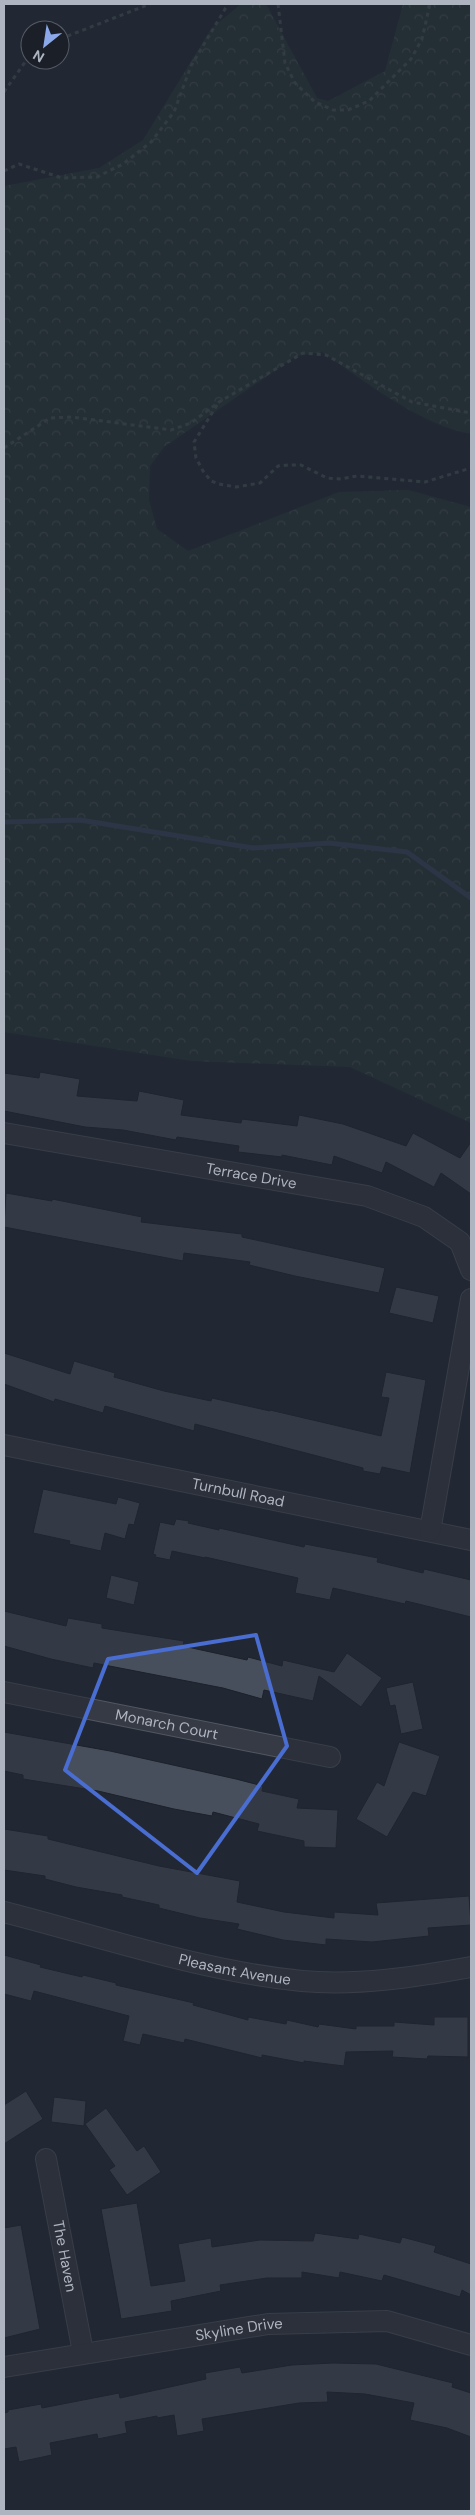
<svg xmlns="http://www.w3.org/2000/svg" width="475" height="2515" font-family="'DM Sans',sans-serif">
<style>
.forest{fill:url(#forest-crowns)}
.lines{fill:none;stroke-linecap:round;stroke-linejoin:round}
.stream{stroke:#39455b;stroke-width:5}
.building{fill:#484f5c;stroke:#1c212a}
.street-casing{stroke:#525762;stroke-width:22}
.path{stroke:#455256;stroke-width:3;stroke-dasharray:4 4;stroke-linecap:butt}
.street{stroke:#353a44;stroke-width:20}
.marked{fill:none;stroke:#496dd1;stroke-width:4;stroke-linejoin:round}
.labels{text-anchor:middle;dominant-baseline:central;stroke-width:4.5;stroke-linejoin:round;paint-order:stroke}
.street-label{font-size:15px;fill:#afb4c1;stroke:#1a1f28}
</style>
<defs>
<pattern id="forest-crowns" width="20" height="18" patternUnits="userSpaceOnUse" patternTransform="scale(1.25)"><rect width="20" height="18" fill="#273738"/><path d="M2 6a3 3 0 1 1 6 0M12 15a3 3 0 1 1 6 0" fill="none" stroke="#445253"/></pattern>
</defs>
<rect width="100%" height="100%" fill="#222833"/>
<path class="forest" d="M 241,4 L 266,4 L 317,98 L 328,101 L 385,71 L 403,4 L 471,4 L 471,434 C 422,426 363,380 322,352 L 296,356 L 164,447 L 150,466 L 149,500 L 157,529 L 188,551 L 339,492 L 408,490 L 471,507 L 471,1123 L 350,1067 L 192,1061 L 4,1032 L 4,186 L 99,168 L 143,140 L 211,29 Z"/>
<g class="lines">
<path class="stream" d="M 4,822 L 80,820 L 253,848 L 329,843 L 407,852 L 471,898"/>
</g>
<path class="building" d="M 40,1072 L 80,1079 L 77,1096 L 137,1101 L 139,1091 L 184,1100 L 181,1115 L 241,1123 L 242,1119 L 297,1126 L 299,1115 L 343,1124 L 406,1146 L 413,1133 L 460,1158 L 471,1142 L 471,1194 L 441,1173 L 434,1187 L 386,1162 L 382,1173 L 334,1156 L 332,1165 L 282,1155 L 282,1157 L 238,1152 L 239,1146 L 177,1137 L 176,1140 L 123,1130 L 85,1127 L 4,1111 L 4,1073 L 39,1078 Z
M 6,1193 L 52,1201 L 52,1199 L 142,1217 L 141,1222 L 242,1234 L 242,1237 L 385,1268 L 379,1293 L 295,1276 L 249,1265 L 250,1262 L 184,1253 L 183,1261 L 4,1227 Z
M 396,1287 L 439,1296 L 433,1323 L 389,1313 Z
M 4,1353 L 70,1374 L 74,1361 L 115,1373 L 114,1377 L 164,1391 L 211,1401 L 212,1398 L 270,1411 L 270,1410 L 381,1436 L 389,1398 L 381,1397 L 386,1372 L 426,1380 L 410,1473 L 382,1467 L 380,1474 L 363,1471 L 363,1468 L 195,1424 L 194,1431 L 105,1406 L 103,1413 L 55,1399 L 54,1402 L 4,1384 Z
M 43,1489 L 116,1504 L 118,1497 L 140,1503 L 134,1525 L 129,1524 L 125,1539 L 105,1533 L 101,1551 L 69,1544 L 70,1541 L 33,1533 Z
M 176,1519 L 189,1521 L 188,1523 L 219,1530 L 219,1528 L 304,1547 L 305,1544 L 378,1558 L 377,1562 L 423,1573 L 424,1569 L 471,1580 L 471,1617 L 406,1601 L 405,1604 L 333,1588 L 330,1600 L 295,1593 L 298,1578 L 205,1557 L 205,1558 L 172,1551 L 170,1560 L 155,1557 L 156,1555 L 153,1554 L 160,1522 L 174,1525 Z
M 111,1575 L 139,1582 L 134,1605 L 106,1598 Z
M 4,1611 L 66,1626 L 68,1618 L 102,1624 L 102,1628 L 184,1641 L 183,1646 L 247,1660 L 248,1657 L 282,1666 L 283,1660 L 334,1672 L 347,1653 L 382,1678 L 361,1707 L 319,1676 L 313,1701 L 264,1690 L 262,1699 L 223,1688 L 94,1663 L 93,1668 L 51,1659 L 4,1646 Z
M 413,1682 L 423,1729 L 401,1734 L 395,1705 L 390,1706 L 386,1688 Z
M 4,1732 L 110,1751 L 236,1779 L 263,1786 L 262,1791 L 299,1799 L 297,1808 L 338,1810 L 336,1848 L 304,1847 L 304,1841 L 257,1831 L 259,1824 L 213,1812 L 212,1816 L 174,1809 L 98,1791 L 23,1779 L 23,1775 L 4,1771 Z
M 399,1742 L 440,1756 L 426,1796 L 413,1792 L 387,1837 L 356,1819 L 377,1782 L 384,1786 Z
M 4,1829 L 48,1836 L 48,1839 L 159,1866 L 240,1881 L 237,1902 L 284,1912 L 334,1918 L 334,1912 L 378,1915 L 376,1903 L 469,1896 L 471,1925 L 428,1928 L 429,1936 L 372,1942 L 326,1939 L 326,1945 L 283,1940 L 237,1929 L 239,1924 L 200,1918 L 159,1908 L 159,1905 L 122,1897 L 122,1895 L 76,1887 L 45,1879 L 45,1876 L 4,1870 Z
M 4,1955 L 41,1965 L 40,1967 L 82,1977 L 83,1975 L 116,1983 L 116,1985 L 194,2003 L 193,2005 L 248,2020 L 248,2017 L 286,2024 L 287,2020 L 318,2027 L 319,2024 L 356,2029 L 356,2026 L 394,2026 L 394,2022 L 434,2025 L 434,2017 L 468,2017 L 468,2057 L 428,2056 L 427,2059 L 392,2057 L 393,2051 L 346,2052 L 344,2066 L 304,2061 L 304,2063 L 262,2055 L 262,2058 L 185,2039 L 184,2043 L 143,2034 L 140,2045 L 123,2041 L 129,2016 L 34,1991 L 31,2001 L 4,1994 Z
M 26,2091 L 43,2119 L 4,2144 L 4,2105 Z
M 54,2097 L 86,2101 L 84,2126 L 51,2122 Z
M 106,2108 L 137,2151 L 144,2146 L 161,2172 L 127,2195 L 109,2170 L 115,2166 L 85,2124 Z
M 137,2203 L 151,2286 L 185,2281 L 178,2244 L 211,2238 L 212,2247 L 260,2240 L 313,2241 L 315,2233 L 358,2239 L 359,2234 L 400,2243 L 402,2237 L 436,2246 L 434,2252 L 471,2264 L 471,2295 L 462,2290 L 460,2297 L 384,2275 L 382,2281 L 340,2272 L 339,2278 L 302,2272 L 302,2278 L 267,2278 L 220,2285 L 221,2291 L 171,2301 L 172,2311 L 121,2319 L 101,2209 Z
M 21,2225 L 40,2329 L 4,2338 L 4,2228 Z
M 333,2363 L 376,2364 L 453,2383 L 452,2387 L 471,2393 L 471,2437 L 447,2428 L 410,2420 L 414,2403 L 365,2394 L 327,2392 L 328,2402 L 299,2403 L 202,2419 L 204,2431 L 177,2436 L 174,2415 L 157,2418 L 157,2416 L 125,2422 L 127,2433 L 98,2439 L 97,2434 L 50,2443 L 52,2455 L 19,2462 L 16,2447 L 4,2449 L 4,2413 L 8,2412 L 8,2410 L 41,2404 L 42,2408 L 119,2393 L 120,2398 L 206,2379 L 205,2373 L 240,2367 L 242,2373 L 292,2365 Z"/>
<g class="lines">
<defs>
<g id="street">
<path id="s1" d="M 4,1133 L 367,1196 L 424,1217 L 460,1242 L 471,1270"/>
<path id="s2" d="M 4,1445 L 471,1540"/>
<path d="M 430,1531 L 471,1299"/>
<path id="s3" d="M 4,1692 L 330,1757"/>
<path id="s4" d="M 4,1912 C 102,1937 201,1971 302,1981 C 358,1986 416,1977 471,1967"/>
<path id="s5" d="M 46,2159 L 83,2352"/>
<path id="s6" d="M 4,2367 L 268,2324 L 387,2321 L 471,2345"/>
</g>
</defs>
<use href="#street" class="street-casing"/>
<path class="path" d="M 278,4 L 285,63 L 295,83 L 315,102 L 333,110 L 348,110 L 369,101 L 411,59 L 422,39 L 430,4
M 60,39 L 150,4
M 4,92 L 30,55
M 4,171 L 19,164 L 62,178 L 97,177 L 123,164 L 151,142 L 174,112 L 191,66 L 228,4
M 217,405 L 194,442 L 196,458 L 203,471 L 211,481 L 219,484 L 236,487 L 260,483 L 278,466 L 288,465 L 301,465 L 327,478 L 341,479 L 357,476 L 425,482 L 471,468
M 4,448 L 50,418 L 72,417 L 171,430 L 191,423 L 219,402 L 303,353 L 326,355 L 412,402 L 471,413"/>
<use href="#street" class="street"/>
</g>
<path d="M0 0H475V2515H0ZM 256,1635 L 287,1746 L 197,1873 L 65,1770 L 108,1659 Z" fill="#222833" fill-opacity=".55" fill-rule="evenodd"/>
<path class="marked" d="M 256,1635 L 287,1746 L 197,1873 L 65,1770 L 108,1659 Z"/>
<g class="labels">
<g class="street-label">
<text stroke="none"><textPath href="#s1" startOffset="251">Terrace Drive</textPath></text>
<text stroke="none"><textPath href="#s2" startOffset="239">Turnbull Road</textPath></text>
<text stroke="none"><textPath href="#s3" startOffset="166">Monarch Court</textPath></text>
<text stroke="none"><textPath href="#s4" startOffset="238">Pleasant Avenue</textPath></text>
<text stroke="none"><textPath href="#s5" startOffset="99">The Haven</textPath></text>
<text stroke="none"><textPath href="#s6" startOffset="238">Skyline Drive</textPath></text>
</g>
</g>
<rect width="475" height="2515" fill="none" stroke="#afb4c1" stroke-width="10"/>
<g transform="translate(45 45) rotate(210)"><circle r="24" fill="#1a1f28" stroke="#565b65"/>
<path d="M0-4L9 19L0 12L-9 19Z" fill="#8ba9e9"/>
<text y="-8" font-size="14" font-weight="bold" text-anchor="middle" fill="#afb4c1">N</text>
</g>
</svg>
